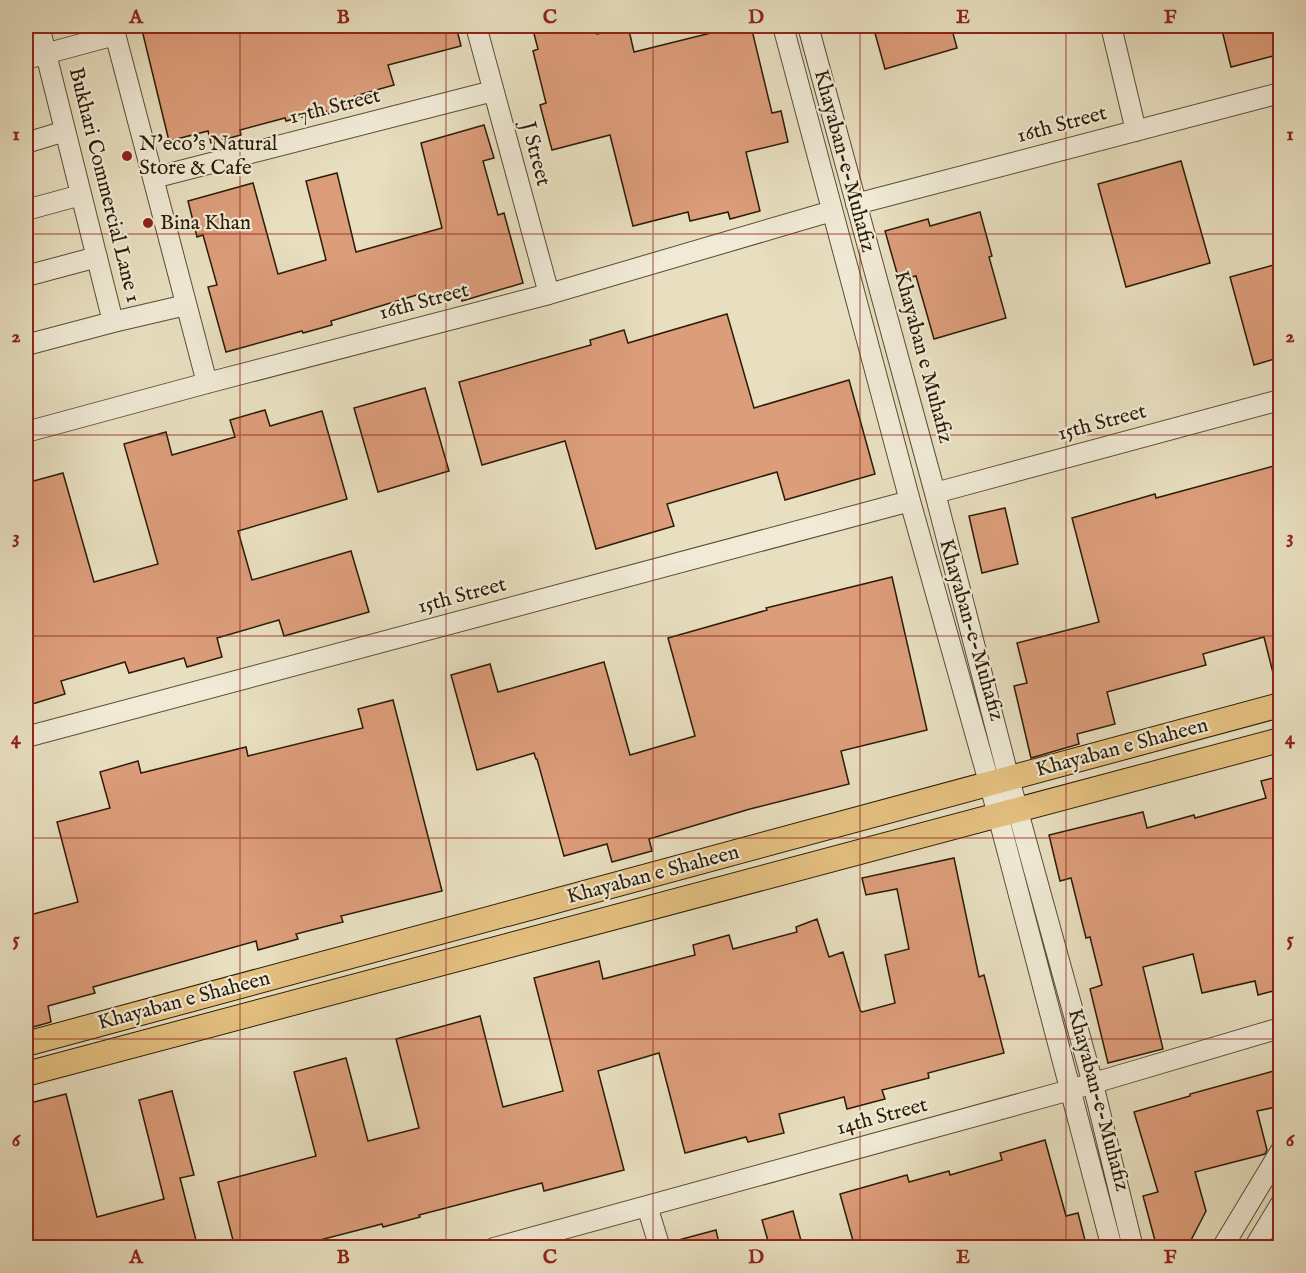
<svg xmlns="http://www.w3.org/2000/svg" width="1306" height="1273" font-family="'IM FELL English',serif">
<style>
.building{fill:#dc9d7a;stroke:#2c1c06;stroke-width:1.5}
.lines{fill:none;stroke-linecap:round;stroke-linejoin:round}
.minor-casing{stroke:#5b4d34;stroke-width:22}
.major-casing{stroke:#2c1c06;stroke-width:26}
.minor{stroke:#f0ead6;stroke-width:20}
.major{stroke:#e4c080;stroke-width:24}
.grid{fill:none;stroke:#8f2418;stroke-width:1.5;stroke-opacity:0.55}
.poi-dot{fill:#8f2418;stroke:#f0ead6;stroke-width:2}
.labels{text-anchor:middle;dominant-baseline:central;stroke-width:4.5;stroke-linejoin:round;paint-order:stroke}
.street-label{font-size:21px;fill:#2c1c06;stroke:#f0ead6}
.poi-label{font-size:21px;fill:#2c1c06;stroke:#f0ead6;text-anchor:start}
.neatline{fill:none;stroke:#8f2418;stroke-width:2}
.grid-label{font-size:20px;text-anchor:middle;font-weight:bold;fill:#8f2418}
</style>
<rect width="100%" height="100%" fill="#e8dfc0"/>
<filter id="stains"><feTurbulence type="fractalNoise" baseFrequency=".00333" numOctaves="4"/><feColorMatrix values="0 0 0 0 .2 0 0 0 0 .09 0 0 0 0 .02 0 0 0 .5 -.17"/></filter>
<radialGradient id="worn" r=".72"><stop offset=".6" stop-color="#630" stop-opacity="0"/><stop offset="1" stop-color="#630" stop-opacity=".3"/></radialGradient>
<path class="building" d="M 141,26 L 456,26 L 461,46 L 388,65 L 394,85 L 355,96 L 358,106 L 327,114 L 326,111 L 286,121 L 285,118 L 240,130 L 241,135 L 211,143 L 208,131 L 169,141 Z
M 532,26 L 596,26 L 597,34 L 628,26 L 634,52 L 739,26 L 751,26 L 772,113 L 781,111 L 788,142 L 746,152 L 760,211 L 730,219 L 728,212 L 690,221 L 688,212 L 633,226 L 610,135 L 552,150 L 540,105 L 546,103 L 533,51 L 538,49 Z
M 873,26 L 951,26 L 957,48 L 885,69 Z
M 1221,26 L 1281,26 L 1281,54 L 1231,67 Z
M 484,125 L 494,158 L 483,161 L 498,215 L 504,213 L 523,283 L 462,301 L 459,289 L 421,299 L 420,294 L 331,321 L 332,325 L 303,333 L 302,331 L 226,352 L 208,287 L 217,285 L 203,235 L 197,237 L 188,201 L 253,183 L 278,274 L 326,260 L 306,181 L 337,173 L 356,252 L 442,228 L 421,143 Z
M 1181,161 L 1210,263 L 1126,287 L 1098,184 Z
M 980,212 L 992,256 L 989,257 L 1006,318 L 934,339 L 916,276 L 899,280 L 885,231 L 928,219 L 930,226 Z
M 1281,263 L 1281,357 L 1254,365 L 1230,277 Z
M 727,314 L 754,408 L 849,380 L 875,474 L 785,500 L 777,472 L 667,504 L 674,526 L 596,549 L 565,441 L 482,465 L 459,382 L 591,345 L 590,340 L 624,330 L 628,343 Z
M 425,388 L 449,471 L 378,492 L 354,408 Z
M 265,410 L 270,426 L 322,411 L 347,499 L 238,531 L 252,580 L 351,551 L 369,612 L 284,636 L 279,620 L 217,638 L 222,657 L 187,667 L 184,658 L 129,673 L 125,662 L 61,681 L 65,694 L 26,706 L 26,483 L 63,473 L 94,582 L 158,564 L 124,444 L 166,432 L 172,455 L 235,437 L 230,420 Z
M 1281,464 L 1281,681 L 1275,681 L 1264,637 L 1203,654 L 1206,665 L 1107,692 L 1115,724 L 1077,734 L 1079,744 L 1031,758 L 1014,686 L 1027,683 L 1017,643 L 1099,622 L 1072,518 L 1155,494 L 1156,498 Z
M 1005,508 L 1018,564 L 982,573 L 969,516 Z
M 892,577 L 927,730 L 841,751 L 849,784 L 750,809 L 649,839 L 652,851 L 612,862 L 607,844 L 564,856 L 537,759 L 536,759 L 534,753 L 477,770 L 451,675 L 490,664 L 498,692 L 604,662 L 630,755 L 695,736 L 668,638 L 767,610 L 766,608 Z
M 393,700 L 442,891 L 341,916 L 343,922 L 296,934 L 298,939 L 258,950 L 256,941 L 93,987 L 95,993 L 48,1006 L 51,1022 L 26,1029 L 26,916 L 78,902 L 57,822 L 110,808 L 100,772 L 138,761 L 141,773 L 246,747 L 248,756 L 363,728 L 358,709 Z
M 1281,776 L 1281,989 L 1258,995 L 1255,981 L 1202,993 L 1193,954 L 1143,967 L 1163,1049 L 1108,1063 L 1090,989 L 1102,985 L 1090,937 L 1086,938 L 1071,878 L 1060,881 L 1049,835 L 1143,812 L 1147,828 L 1194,815 L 1195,818 L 1266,798 L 1261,781 Z
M 954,858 L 979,977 L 984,975 L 1004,1053 L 928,1073 L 929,1078 L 882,1090 L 885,1099 L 847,1109 L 844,1097 L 779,1114 L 784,1133 L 748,1142 L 746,1137 L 685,1153 L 659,1053 L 598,1071 L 624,1170 L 544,1191 L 542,1183 L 419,1215 L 420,1217 L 383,1227 L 382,1224 L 316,1241 L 317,1248 L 235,1248 L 218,1182 L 316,1156 L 294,1072 L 346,1058 L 368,1141 L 419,1128 L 396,1039 L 480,1016 L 503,1107 L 563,1091 L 534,978 L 599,961 L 603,979 L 695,955 L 693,945 L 729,935 L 733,949 L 797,932 L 796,927 L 817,919 L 829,957 L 843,952 L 860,1010 L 862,1012 L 895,1003 L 885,955 L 909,949 L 897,889 L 866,895 L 862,878 Z
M 1281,1069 L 1281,1106 L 1257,1111 L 1267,1150 L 1265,1154 L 1195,1172 L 1206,1211 L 1187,1248 L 1157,1248 L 1143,1196 L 1158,1192 L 1134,1112 L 1190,1096 L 1190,1094 Z
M 172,1091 L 194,1175 L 180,1178 L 198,1248 L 26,1248 L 26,1104 L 66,1094 L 97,1217 L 164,1199 L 139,1100 Z
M 1045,1140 L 1066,1216 L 1078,1213 L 1087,1248 L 855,1248 L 840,1194 L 907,1175 L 909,1182 L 949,1171 L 950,1175 L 1002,1160 L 1000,1153 Z
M 793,1211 L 803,1248 L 770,1248 L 762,1220 Z
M 716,1230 L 720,1248 L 672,1248 L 671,1242 Z"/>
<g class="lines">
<defs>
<path id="minor" d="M 39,26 L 113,322
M 113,26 L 207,383
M 476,26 L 549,294
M 783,26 L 910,501 L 994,800 L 1112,1248
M 808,26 L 935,493 L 1009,779 L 1093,1084 L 1133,1248
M 1111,26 L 1136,131
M 26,59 L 115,35
M 26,143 L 65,131
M 153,178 L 493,91
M 856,204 L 1280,93
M 26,210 L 81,195
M 26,276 L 97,257
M 26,345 L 113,322 L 186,305
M 26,432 L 207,383 L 549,294 L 832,211
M 935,493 L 1280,400
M 26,737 L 910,501
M 647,1206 L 660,1248
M 494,1248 L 1070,1090 L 1280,1028
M 1222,1248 L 1280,1152
M 1254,1248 L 1280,1205"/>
<path id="major" d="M 26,1044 L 1280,705
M 26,1074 L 1280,740"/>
</defs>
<use href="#minor" class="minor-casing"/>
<use href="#major" class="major-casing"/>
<use href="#minor" class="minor"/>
<use href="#major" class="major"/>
</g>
<path class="grid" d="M 240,26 L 240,1248M 446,26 L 446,1248M 653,26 L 653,1248M 860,26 L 860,1248M 1066,26 L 1066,1248M 26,234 L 1280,234M 26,435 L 1280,435M 26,636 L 1280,636M 26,838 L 1280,838M 26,1039 L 1280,1039"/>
<g class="poi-dot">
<circle cx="127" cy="156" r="6"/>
<circle cx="148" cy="223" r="6"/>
</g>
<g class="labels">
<g class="street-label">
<text transform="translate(335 107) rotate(-14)">17th Street</text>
<text transform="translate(1062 125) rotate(-15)">16th Street</text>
<text transform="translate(535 154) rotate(75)">J Street</text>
<text transform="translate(844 161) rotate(75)">Khayaban-e-Muhafiz</text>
<text transform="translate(104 185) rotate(76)">Bukhari Commercial Lane 1</text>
<text transform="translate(424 302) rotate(-15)">16th Street</text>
<text transform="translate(923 357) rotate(75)">Khayaban e Muhafiz</text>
<text transform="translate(1102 423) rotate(-15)">15th Street</text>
<text transform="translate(462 596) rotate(-15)">15th Street</text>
<text transform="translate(971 630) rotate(74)">Khayaban-e-Muhafiz</text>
<text transform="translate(1122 748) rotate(-15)">Khayaban e Shaheen</text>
<text transform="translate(653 875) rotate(-15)">Khayaban e Shaheen</text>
<text transform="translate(184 1001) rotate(-15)">Khayaban e Shaheen</text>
<text transform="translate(1098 1100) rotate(75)">Khayaban-e-Muhafiz</text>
<text transform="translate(882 1117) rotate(-15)">14th Street</text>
</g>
<g class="poi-label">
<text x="139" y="144">N'eco's Natural<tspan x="139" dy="24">Store &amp; Cafe</tspan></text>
<text x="160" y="223">Bina Khan</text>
</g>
</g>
<rect width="1306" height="1273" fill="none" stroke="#e8dfc0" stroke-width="66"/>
<rect x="33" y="33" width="1240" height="1207" class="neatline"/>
<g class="grid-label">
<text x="136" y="23">A</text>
<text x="343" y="23">B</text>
<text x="550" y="23">C</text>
<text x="756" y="23">D</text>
<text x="963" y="23">E</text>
<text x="1170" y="23">F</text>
<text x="16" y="140">1</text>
<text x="1290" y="140">1</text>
<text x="16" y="342">2</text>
<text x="1290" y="342">2</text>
<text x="16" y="543">3</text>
<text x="1290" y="543">3</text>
<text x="16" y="744">4</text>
<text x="1290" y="744">4</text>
<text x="16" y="945">5</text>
<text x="1290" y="945">5</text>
<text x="16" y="1146">6</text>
<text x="1290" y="1146">6</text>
<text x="136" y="1263">A</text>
<text x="343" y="1263">B</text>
<text x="550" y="1263">C</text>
<text x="756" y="1263">D</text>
<text x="963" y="1263">E</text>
<text x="1170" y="1263">F</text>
</g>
<rect width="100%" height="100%" filter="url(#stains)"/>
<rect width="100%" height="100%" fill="url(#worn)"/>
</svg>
